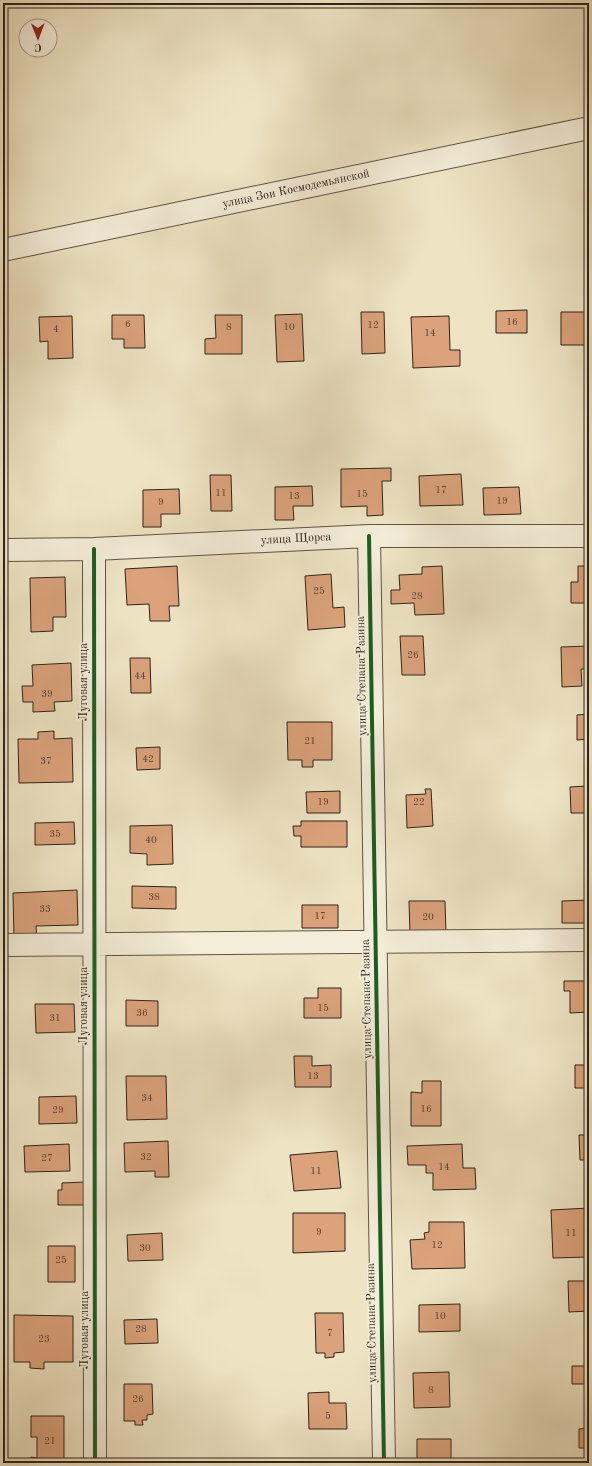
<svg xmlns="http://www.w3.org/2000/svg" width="592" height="1466" font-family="'Old Standard TT',serif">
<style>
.building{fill:#dba27b;stroke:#2e2318}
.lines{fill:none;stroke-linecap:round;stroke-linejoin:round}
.minor-casing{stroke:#5e5343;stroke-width:24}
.minor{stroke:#f4edd9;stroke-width:22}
.cycleway-casing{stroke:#f4edd9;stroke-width:6}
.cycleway{stroke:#1b5e20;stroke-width:4}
.labels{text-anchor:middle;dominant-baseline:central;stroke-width:3.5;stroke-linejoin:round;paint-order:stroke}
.number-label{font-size:10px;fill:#594331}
.street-label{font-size:12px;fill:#2e2318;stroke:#f4edd9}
</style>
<rect width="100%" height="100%" fill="#eee4c4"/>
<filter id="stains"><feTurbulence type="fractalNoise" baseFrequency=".005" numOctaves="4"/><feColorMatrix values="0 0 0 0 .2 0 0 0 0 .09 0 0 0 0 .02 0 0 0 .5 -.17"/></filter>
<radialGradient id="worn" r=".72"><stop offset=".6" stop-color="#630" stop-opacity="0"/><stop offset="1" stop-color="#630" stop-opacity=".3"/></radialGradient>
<path class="building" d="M 527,310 L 527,333 L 496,333 L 496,311 Z
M 361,312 L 384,312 L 385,353 L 362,354 Z
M 561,312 L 585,312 L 586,345 L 561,345 Z
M 302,314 L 304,361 L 277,362 L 275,315 Z
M 112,315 L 144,315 L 145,348 L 124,348 L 124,339 L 112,339 Z
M 215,315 L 242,315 L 242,354 L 205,354 L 205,339 L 216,338 Z
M 72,316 L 73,358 L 48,359 L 48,341 L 40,342 L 39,317 Z
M 449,316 L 450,350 L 460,350 L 460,366 L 413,368 L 411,317 Z
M 391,468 L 391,481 L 382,481 L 383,515 L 367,516 L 367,506 L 341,507 L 341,469 Z
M 461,474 L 463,505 L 420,506 L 419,476 Z
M 210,475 L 231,475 L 232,511 L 211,511 Z
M 312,486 L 313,506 L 293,506 L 294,520 L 275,520 L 275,487 Z
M 519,487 L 521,514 L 484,515 L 483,488 Z
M 179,489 L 180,514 L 161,514 L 161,527 L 143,527 L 143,490 Z
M 5,490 L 6,520 L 3,520 L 3,491 Z
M 177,566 L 179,606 L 169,606 L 170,621 L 150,621 L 149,604 L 127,605 L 125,569 Z
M 442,566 L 444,614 L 415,615 L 414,603 L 391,604 L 391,590 L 400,590 L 399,575 L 422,574 L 422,567 Z
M 578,566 L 589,566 L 589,603 L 571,603 L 571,582 L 578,582 Z
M 331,574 L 333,608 L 344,607 L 345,627 L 308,630 L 305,576 Z
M 65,577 L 66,617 L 53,617 L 53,631 L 31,632 L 30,578 Z
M 400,636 L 423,636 L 425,675 L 402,675 Z
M 589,646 L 589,669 L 581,669 L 582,686 L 562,687 L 561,647 Z
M 130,658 L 150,658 L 151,693 L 131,693 Z
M 71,663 L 72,701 L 54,702 L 55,711 L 33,712 L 33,702 L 23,702 L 22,686 L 33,686 L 32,665 Z
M 589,714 L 589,739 L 577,740 L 577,715 Z
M 287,722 L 332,722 L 332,760 L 313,760 L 313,767 L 302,767 L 302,760 L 288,760 Z
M 54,731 L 54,739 L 72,738 L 73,782 L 19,783 L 18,739 L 38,739 L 38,732 Z
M 160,747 L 160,769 L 137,770 L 136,748 Z
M 586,786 L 589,786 L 589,813 L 571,813 L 570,787 Z
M 425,789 L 431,789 L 433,826 L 407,828 L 406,795 L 426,794 Z
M 340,791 L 340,813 L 307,813 L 306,792 Z
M 301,821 L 347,821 L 347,847 L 301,847 L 301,836 L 294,836 L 293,826 L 301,826 Z
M 74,822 L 75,844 L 35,845 L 35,823 Z
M 172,825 L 173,864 L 147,865 L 147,854 L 130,853 L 130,826 Z
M 132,886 L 176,887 L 176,909 L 132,908 Z
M 77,890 L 78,925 L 36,926 L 37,939 L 14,939 L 13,893 Z
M 589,900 L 589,923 L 562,923 L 562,901 Z
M 409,901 L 445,901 L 446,933 L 410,934 Z
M 302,905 L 338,905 L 338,928 L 302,928 Z
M 564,981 L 587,981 L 588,988 L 589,988 L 589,1012 L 570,1013 L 570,991 L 564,991 Z
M 318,988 L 341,988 L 341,1018 L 304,1018 L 304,998 L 318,998 Z
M 126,1000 L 158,1001 L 158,1026 L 126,1026 Z
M 35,1004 L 74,1004 L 75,1032 L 36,1033 Z
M 294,1056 L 312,1056 L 312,1066 L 331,1065 L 331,1087 L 295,1087 Z
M 575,1065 L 589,1065 L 589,1088 L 575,1088 Z
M 126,1076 L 166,1076 L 167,1119 L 127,1120 Z
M 422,1081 L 441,1081 L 441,1126 L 411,1126 L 411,1092 L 422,1093 Z
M 76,1096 L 77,1123 L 39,1124 L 39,1097 Z
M 579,1135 L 589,1135 L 589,1160 L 580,1160 Z
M 168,1141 L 169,1177 L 155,1177 L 155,1171 L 125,1172 L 124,1143 Z
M 69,1144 L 70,1171 L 25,1172 L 24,1146 Z
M 462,1144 L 463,1168 L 475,1168 L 476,1189 L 433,1190 L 433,1173 L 426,1173 L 426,1165 L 408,1165 L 407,1146 Z
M 337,1151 L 341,1188 L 294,1191 L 290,1155 Z
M 85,1182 L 85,1205 L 58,1205 L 58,1190 L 62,1190 L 62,1183 Z
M 589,1208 L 589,1257 L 553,1258 L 551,1210 Z
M 293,1213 L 345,1213 L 345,1251 L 293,1253 Z
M 429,1222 L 464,1222 L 465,1268 L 412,1269 L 410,1240 L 425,1239 L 424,1233 L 429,1232 Z
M 162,1233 L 163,1260 L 128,1261 L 127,1235 Z
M 48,1246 L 75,1246 L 75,1282 L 48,1282 Z
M 568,1281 L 589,1281 L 589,1311 L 569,1312 Z
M 460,1304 L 460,1331 L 419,1332 L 419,1305 Z
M 315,1313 L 343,1313 L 344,1352 L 334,1353 L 334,1357 L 325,1358 L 325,1353 L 316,1353 Z
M 14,1315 L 73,1316 L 73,1362 L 44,1362 L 44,1369 L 30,1368 L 30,1362 L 14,1362 Z
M 157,1319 L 158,1343 L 125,1344 L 124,1320 Z
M 588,1355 L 589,1355 L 589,1384 L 572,1384 L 572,1366 L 588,1366 Z
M 449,1372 L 450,1407 L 414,1408 L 413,1373 Z
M 124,1384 L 152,1384 L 153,1414 L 147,1415 L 147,1420 L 142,1420 L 143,1425 L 135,1425 L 135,1421 L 124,1421 Z
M 329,1392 L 329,1403 L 346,1403 L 347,1429 L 309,1429 L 308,1393 Z
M 31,1416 L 64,1416 L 64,1463 L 31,1463 L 31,1457 L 37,1458 L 37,1437 L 31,1437 Z
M 589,1428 L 589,1448 L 579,1448 L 579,1429 Z
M 417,1439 L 451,1439 L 451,1463 L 417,1463 Z"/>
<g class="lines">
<defs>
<path id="minor" d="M 3,250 L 589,128
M 369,536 L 384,1463
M 94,549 L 95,1463
M 3,550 L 94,549 L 369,536 L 589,536
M 3,945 L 589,940"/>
</defs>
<use href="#minor" class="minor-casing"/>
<use href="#minor" class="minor"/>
<defs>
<path id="cycleway" d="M 369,536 L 384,1463
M 94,549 L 95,1463"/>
</defs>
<use href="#cycleway" class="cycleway-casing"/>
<use href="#cycleway" class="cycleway"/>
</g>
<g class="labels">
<g class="number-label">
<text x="512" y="322">16</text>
<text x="128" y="324">6</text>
<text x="373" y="325">12</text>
<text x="229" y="327">8</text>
<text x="289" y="327">10</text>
<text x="56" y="329">4</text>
<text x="430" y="333">14</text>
<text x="441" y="490">17</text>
<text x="221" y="493">11</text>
<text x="362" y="494">15</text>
<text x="294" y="496">13</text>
<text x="502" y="501">19</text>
<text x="161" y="502">9</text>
<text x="319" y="591">25</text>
<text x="417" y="596">28</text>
<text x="413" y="655">26</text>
<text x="140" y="676">44</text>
<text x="47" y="694">39</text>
<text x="310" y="741">21</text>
<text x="148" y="759">42</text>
<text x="46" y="761">37</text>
<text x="323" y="802">19</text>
<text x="419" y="802">22</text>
<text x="55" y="834">35</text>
<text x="151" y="840">40</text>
<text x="154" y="897">38</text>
<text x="45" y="909">33</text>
<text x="320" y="916">17</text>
<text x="428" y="917">20</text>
<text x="323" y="1008">15</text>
<text x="142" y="1013">36</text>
<text x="55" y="1018">31</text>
<text x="313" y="1076">13</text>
<text x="147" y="1098">34</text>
<text x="426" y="1109">16</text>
<text x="58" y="1110">29</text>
<text x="146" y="1157">32</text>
<text x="47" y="1158">27</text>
<text x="444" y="1167">14</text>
<text x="316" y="1171">11</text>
<text x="319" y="1232">9</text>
<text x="571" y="1233">11</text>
<text x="437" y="1245">12</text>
<text x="145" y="1248">30</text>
<text x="61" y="1260">25</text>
<text x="440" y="1316">10</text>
<text x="141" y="1329">28</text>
<text x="330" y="1333">7</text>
<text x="44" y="1339">23</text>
<text x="431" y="1390">8</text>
<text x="138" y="1399">26</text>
<text x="328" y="1416">5</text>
<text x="50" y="1441">21</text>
</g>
<g class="street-label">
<text transform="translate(296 189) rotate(-12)">улица Зои Космодемьянской</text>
<text transform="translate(296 539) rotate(-3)">улица Щорса</text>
<text transform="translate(362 676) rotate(-91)">улица Степана Разина</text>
<text transform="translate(84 682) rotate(-90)">Луговая улица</text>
<text transform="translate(367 999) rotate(-91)">улица Степана Разина</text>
<text transform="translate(84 1006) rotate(-90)">Луговая улица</text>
<text transform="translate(372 1323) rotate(-91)">улица Степана Разина</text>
<text transform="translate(85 1330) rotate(-90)">Луговая улица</text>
</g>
</g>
<rect width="592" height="1466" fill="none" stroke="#eee4c4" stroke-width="16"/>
<rect x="4" y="4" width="584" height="1458" fill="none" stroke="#2e2318" stroke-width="2"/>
<rect x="8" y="8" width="576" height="1450" fill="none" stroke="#2e2318"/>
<g transform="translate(38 38) rotate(179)"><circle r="19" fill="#f4edd9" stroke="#a59c8c"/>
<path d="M0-3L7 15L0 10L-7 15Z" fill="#8f2418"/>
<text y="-6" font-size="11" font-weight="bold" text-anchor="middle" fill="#2e2318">С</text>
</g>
<rect width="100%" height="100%" filter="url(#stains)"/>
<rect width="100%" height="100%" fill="url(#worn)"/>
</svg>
